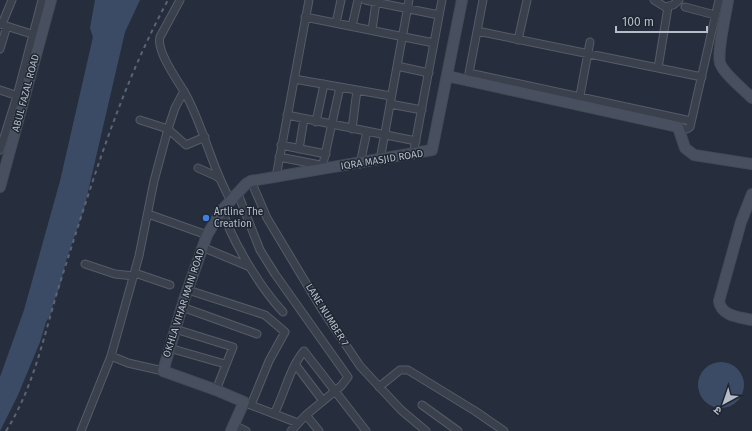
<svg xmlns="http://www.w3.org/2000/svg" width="752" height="431" font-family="'Fira Sans','Noto Sans Devanagari',sans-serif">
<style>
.water{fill:#3c4b65}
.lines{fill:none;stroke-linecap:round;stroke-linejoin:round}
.street-casing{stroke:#555c68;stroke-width:9}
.secondary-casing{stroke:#434a56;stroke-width:12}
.street{stroke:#3a414d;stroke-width:7}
.secondary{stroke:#485060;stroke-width:10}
.rail{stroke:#5c6474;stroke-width:2;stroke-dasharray:4 4;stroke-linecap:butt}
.shop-dot{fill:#3f7fe0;stroke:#1e2632;stroke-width:1.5}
.labels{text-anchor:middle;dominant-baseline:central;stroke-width:3;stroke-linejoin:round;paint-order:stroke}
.street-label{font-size:10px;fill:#b6bcc8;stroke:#1e2632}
.poi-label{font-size:10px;fill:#b6bcc8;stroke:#1e2632;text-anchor:start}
</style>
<rect width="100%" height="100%" fill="#262e3d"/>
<path class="water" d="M 95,0 L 140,0 L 125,32 L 84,209 L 66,261 L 60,286 L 53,304 L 52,312 L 46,322 L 40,342 L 18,395 L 0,431 L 0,377 L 24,310 L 60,181 L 93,37 L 90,28 Z
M698 385a23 23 0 1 1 46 0a23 23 0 1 1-46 0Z"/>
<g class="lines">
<defs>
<path id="street" d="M 180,0 L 160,37 C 156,51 178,81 185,93 C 204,127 211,167 231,201
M 365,0 L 439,15
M 483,0 L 469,73 L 691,121
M 654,0 L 665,7 L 673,5 L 679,0
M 668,7 L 658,68 L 702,77
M 685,7 L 715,15
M 305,17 L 434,43
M 336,23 L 341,0
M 0,24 L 38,36
M 2,24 L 12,0
M 352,26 L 358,0
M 372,30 L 376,2
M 477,31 L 658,68
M 518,40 L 527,0
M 0,49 L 7,26
M 397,66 L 429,73
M 294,79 L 391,96
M 0,90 L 21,97
M 579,101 L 590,42
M 390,104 L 422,110
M 287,115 L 416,141
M 140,120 L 168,129 L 186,145 L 205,137
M 316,122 L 324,84
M 678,127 L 687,129 L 690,127 L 719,0
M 352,129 L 357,90
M 281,145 L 326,154
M 299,149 L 304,119
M 0,150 L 17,96 L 42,0
M 413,155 L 442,0
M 279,157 L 320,165 L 323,164 L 340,87
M 380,160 L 409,0
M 360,164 L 367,131
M 198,168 L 216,176 L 220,179
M 276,177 L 309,0
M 251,181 L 267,218 L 321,308 L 360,366 L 401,410 L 426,431
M 238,194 L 260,250 L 275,274 L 348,377 L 341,386 L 306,415 L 291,431
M 222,210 C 233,243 260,287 283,312
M 148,214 L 207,235
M 202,247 L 250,267
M 85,264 L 115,274 L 134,276
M 135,273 L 170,285
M 188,290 L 265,315 L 285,332 L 269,361 L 251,405
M 182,307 L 257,334
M 175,329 L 233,347 L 216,390
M 169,348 L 225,364
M 111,356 L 128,363 L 163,371
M 295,364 L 323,401
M 379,387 L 400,370 L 408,370 L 475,411 L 504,431
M 248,404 L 298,423
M 422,405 L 458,431
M 274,414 C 285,393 289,369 304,351 L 366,431
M 306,415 L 319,431
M 234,425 L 246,431
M 81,431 L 111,356 L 139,256 L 154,181 L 168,129 L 175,108 L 184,91"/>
<path id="secondary" d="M 728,0 C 726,15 717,50 720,63 C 723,73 744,90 752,98
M 447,76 L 678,127 L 685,148 L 694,155 L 752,164
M 0,187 L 51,0
M 752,194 L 741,222 L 719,301 C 721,316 739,317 752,320
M 231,431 L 244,402 L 216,390 L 163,371 L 184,300 L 207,235 L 222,210 L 246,184 L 251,181 L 432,150 L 462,0"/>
</defs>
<use href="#street" class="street-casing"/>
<use href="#secondary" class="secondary-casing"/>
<use href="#street" class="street"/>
<use href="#secondary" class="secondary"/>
<path class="rail" d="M 6,431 C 34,387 44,335 59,286 C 91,187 118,92 168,0"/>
</g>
<circle class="shop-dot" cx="206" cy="218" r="4"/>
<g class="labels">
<g class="street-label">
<text transform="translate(26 93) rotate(-75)">ABUL FAZAL ROAD</text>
<text transform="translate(382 160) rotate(-9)">IQRA MASJID ROAD</text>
<text transform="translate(184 303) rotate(-72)">OKHLA VIHAR MAIN ROAD</text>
<text transform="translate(327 315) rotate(58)">LANE NUMBER 7</text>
</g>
<g class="poi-label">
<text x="214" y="212">Artline The<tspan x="214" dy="12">Creation</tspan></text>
</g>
</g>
<g transform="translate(724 403) rotate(220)" stroke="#1e2632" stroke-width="3" paint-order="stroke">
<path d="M0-3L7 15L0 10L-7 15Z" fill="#b6bcc8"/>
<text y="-6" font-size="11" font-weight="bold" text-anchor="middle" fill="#b6bcc8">उ</text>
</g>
<path d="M616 26v6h91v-6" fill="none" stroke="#b6bcc8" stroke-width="2"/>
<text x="622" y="26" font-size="12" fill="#b6bcc8" stroke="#1e2632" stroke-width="3" paint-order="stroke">100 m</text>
</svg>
